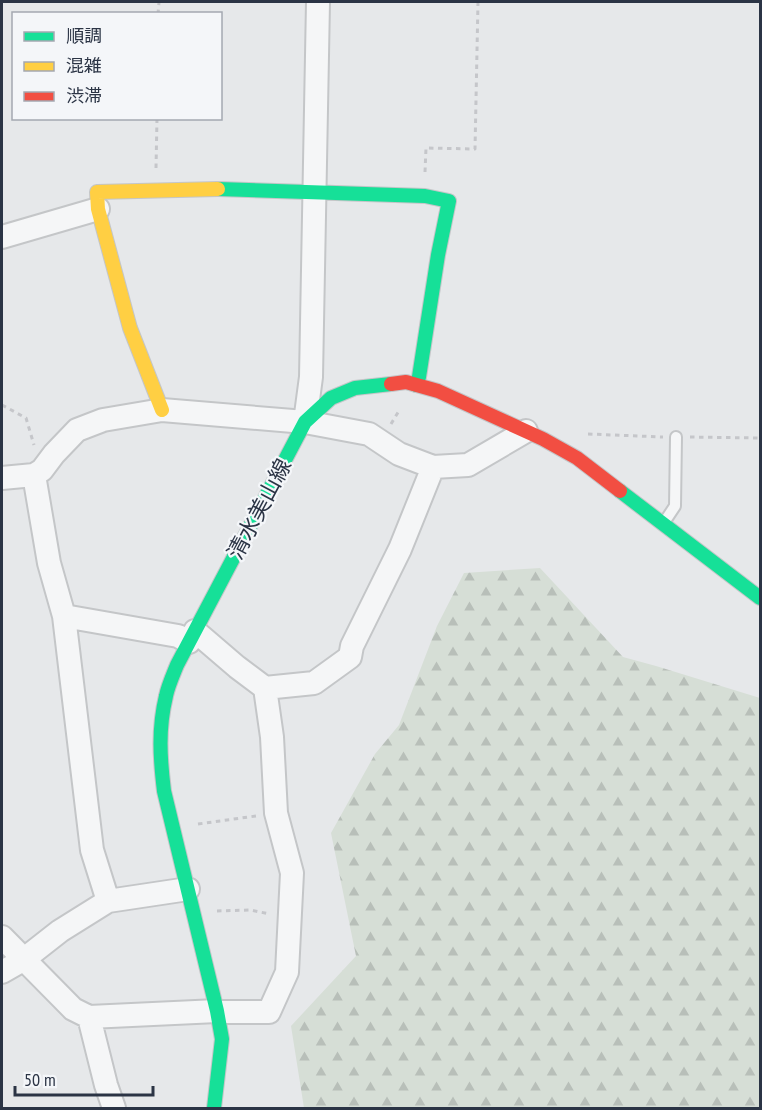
<svg xmlns="http://www.w3.org/2000/svg" width="762" height="1110" font-family="'PT Sans Narrow','Noto Sans JP',sans-serif">
<style>
.forest{fill:url(#forest-firs)}
.lines{fill:none;stroke-linecap:round;stroke-linejoin:round}
.lane-casing{stroke:#c4c6c8;stroke-width:14}
.street-casing{stroke:#c4c6c8;stroke-width:26}
.fast-casing{stroke:#c4c6c8;stroke-width:16}
.slow-casing{stroke:#c4c6c8;stroke-width:16}
.jam-casing{stroke:#c4c6c8;stroke-width:16}
.path{stroke:#c5c6ca;stroke-width:3;stroke-dasharray:4.5 4.5;stroke-linecap:butt}
.lane{stroke:#f5f6f7;stroke-width:10}
.street{stroke:#f5f6f7;stroke-width:22}
.fast{stroke:#16e098;stroke-width:14}
.slow{stroke:#ffcf43;stroke-width:14}
.jam{stroke:#f24e42;stroke-width:14}
.labels{text-anchor:middle;dominant-baseline:central;stroke-width:4.5;stroke-linejoin:round;paint-order:stroke}
.street-label{font-size:22px;fill:#2b3445;stroke:#f4f6f9}
</style>
<defs>
<pattern id="forest-firs" width="22" height="20" patternUnits="userSpaceOnUse" patternTransform="scale(1.5)"><rect width="22" height="20" fill="#d6ded6"/><path d="M5 1l3.5 6h-7zM16 11l3.5 6h-7z" fill="#b8bfb9"/></pattern>
</defs>
<rect width="100%" height="100%" fill="#e6e8ea"/>
<path class="forest" d="M 540,568 L 623,657 L 656,666 L 760,698 L 760,1108 L 304,1108 L 291,1026 L 356,956 L 331,833 L 375,754 L 399,725 L 437,626 L 464,573 Z"/>
<g class="lines">
<defs>
<path id="lane" d="M 665,521 L 675,506 L 676,437"/>
<path id="street" d="M 2,237 L 98,209
M 305,422 L 311,377 L 318,2
M 34,475 L 49,563 L 64,616 L 178,636 L 189,642
M 2,478 L 34,475 L 42,470 L 54,454 L 77,430 L 103,420 L 162,410 L 305,422 L 369,434 L 399,454 L 433,467 L 468,465 L 526,431
M 195,631 L 237,667 L 265,688 L 314,683 L 350,657 L 352,646 L 400,549 L 433,467
M 108,901 L 188,889
M 2,937 L 73,1009 L 89,1017 L 217,1011
M 2,972 L 23,960 L 60,931 L 108,901 L 92,850 L 64,616
M 223,1012 L 269,1012 L 287,972 L 292,873 L 276,813 L 272,737 L 265,688
M 89,1017 L 106,1085 L 114,1108"/>
<path id="fast" d="M 218,189 L 425,196 L 449,201 L 438,255 L 419,377 L 416,385
M 620,491 L 760,598
M 214,1108 L 222,1039 L 217,1011 L 164,791 C 160,758 158,729 166,696 C 168,686 173,675 177,665 L 305,422 L 331,398 L 355,388 L 391,384"/>
<path id="slow" d="M 162,410 L 130,328 L 98,209 L 97,192 L 218,189"/>
<path id="jam" d="M 391,384 L 406,382 L 438,391 L 543,439 L 577,458 L 620,491"/>
</defs>
<use href="#lane" class="lane-casing"/>
<use href="#street" class="street-casing"/>
<use href="#fast" class="fast-casing"/>
<use href="#slow" class="slow-casing"/>
<use href="#jam" class="jam-casing"/>
<path class="path" d="M 158,14 L 159,2
M 156,168 L 157,118
M 425,172 L 426,148 L 475,149 L 478,2
M 2,405 L 26,418 L 34,445
M 391,424 L 400,409
M 588,434 L 663,437
M 690,437 L 760,438
M 198,824 L 256,816
M 217,911 L 250,910 L 270,914"/>
<use href="#lane" class="lane"/>
<use href="#street" class="street"/>
<use href="#fast" class="fast"/>
<use href="#slow" class="slow"/>
<use href="#jam" class="jam"/>
</g>
<g class="labels">
<g class="street-label">
<text transform="translate(259 509) rotate(-62)">清水美山線</text>
</g>
</g>
<rect width="762" height="1110" fill="none" stroke="#2b3445" stroke-width="6"/>
<rect x="12" y="12" width="210" height="108" fill="#f4f6f9" stroke="#a4a8b1" stroke-width="1.5"/>
<rect x="24" y="32" width="30" height="9" fill="#16e098" stroke="#a4a8b1" stroke-width="1.5"/>
<text x="66" y="42" font-size="18" fill="#2b3445">順調</text>
<rect x="24" y="62" width="30" height="9" fill="#ffcf43" stroke="#a4a8b1" stroke-width="1.5"/>
<text x="66" y="72" font-size="18" fill="#2b3445">混雑</text>
<rect x="24" y="92" width="30" height="9" fill="#f24e42" stroke="#a4a8b1" stroke-width="1.5"/>
<text x="66" y="102" font-size="18" fill="#2b3445">渋滞</text>
<path d="M15 1086v9h138v-9" fill="none" stroke="#2b3445" stroke-width="3"/>
<text x="24" y="1086" font-size="18" fill="#2b3445" stroke="#f4f6f9" stroke-width="4.5" paint-order="stroke">50 m</text>
</svg>
